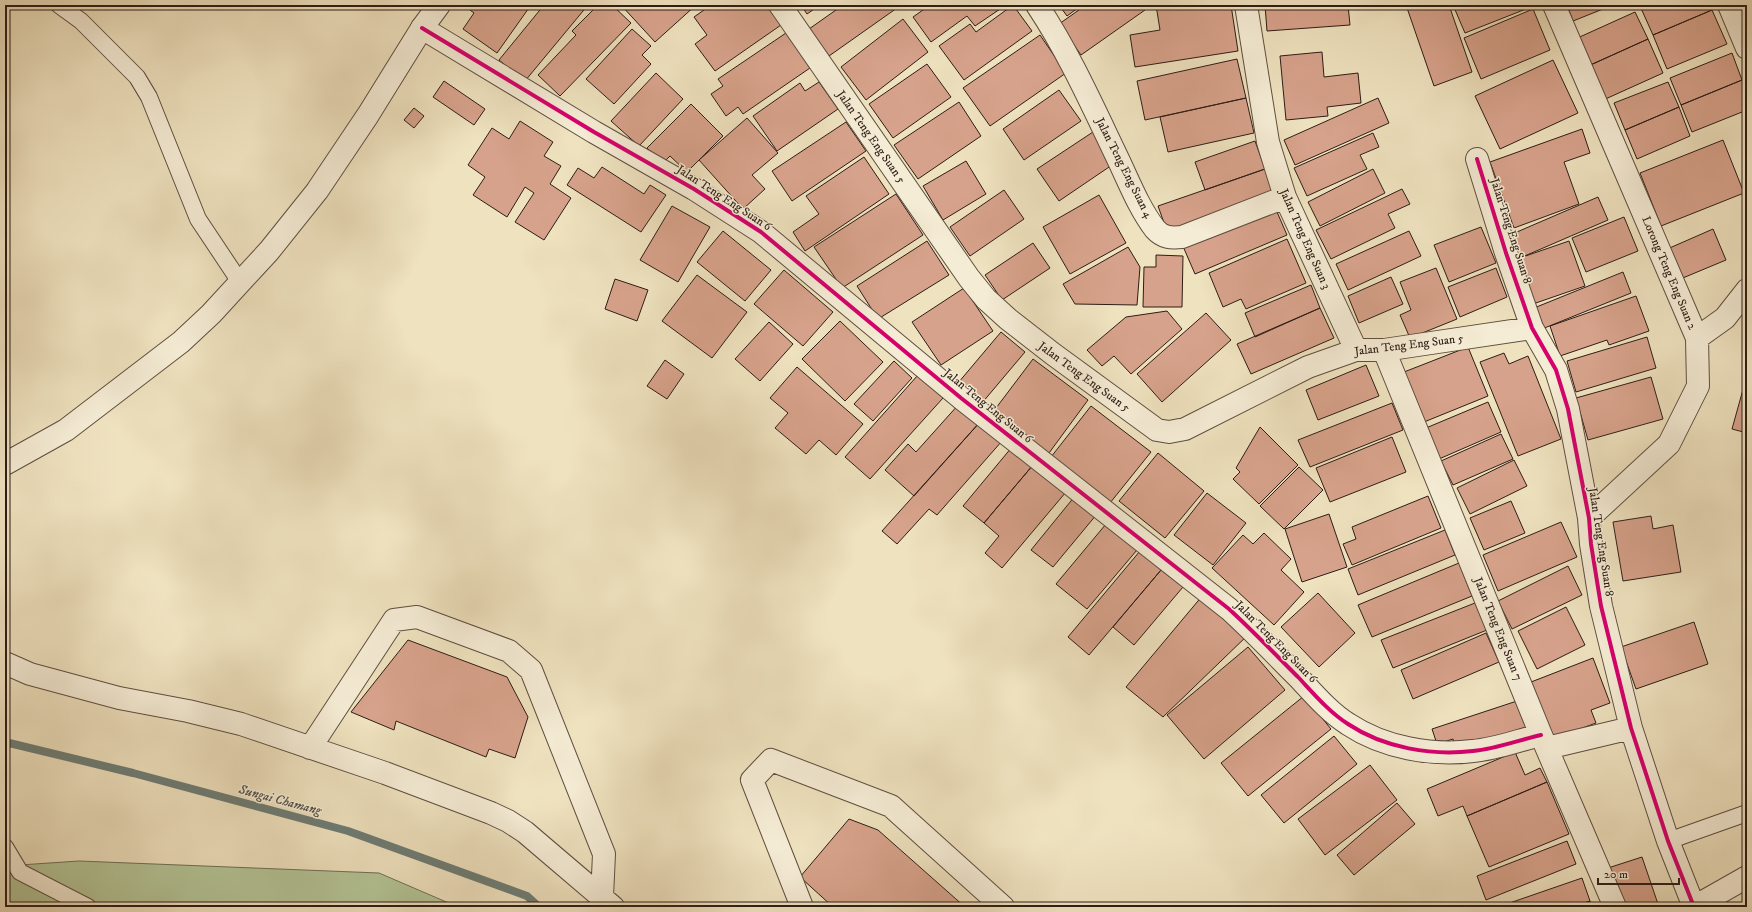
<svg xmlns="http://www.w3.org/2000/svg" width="1752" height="912" font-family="'IM FELL DW Pica',serif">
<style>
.green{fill:#b4c496;stroke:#707056}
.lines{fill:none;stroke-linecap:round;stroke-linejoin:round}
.stream{stroke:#6e7d75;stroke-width:8}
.building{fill:#d7a28b;stroke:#2d1d16}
.service-casing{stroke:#5e4e40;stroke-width:18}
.minor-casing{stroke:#5e4e40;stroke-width:24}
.tertiary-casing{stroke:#5e4e40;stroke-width:24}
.service{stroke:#f5ecd5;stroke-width:16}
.minor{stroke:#f5ecd5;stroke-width:22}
.tertiary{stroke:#f5ecd5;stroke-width:22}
.cycleway-casing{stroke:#f5ecd5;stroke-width:6}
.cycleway{stroke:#d6006c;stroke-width:4}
.labels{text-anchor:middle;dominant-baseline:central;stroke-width:3;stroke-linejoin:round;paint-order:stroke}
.street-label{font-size:12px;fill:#2d1d16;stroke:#f5ecd5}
.water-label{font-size:13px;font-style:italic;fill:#4e4d46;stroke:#f5ecd5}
</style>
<rect width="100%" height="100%" fill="#efe2bf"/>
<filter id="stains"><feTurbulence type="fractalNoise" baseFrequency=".005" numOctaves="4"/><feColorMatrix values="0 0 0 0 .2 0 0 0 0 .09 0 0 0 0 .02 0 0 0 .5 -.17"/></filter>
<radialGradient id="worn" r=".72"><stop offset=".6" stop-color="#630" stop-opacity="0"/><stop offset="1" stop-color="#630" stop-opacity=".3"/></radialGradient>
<path class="green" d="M 79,861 L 379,873 L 458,907 L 5,907 L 5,866 Z"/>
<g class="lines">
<path class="stream" d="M 5,742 L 133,773 L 348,831 L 527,896 L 539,907"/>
</g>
<path class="building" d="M 474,5 L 531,5 L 497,53 L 463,29 L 474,13 L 470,10 Z
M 544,5 L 588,5 L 525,81 L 499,60 Z
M 598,5 L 612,5 L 631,23 L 560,96 L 538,75 L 576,35 L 572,31 Z
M 621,5 L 696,5 L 655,42 Z
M 711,5 L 766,5 L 781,25 L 715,71 L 695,44 L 707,35 L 694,17 Z
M 801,5 L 820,5 L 807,14 Z
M 843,5 L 895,5 L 897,8 L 829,56 L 809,29 Z
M 930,5 L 1006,5 L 975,26 L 967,16 L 931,42 L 913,17 Z
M 1013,5 L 1032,31 L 964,80 L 939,46 L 970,24 L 976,32 Z
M 1059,5 L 1082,5 L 1067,16 Z
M 1086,5 L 1141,5 L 1145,10 L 1081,55 L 1059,24 Z
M 1156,5 L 1231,5 L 1238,51 L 1135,67 L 1130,35 L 1160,30 Z
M 1265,5 L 1348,5 L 1350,25 L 1267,31 Z
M 1406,5 L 1449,5 L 1472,72 L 1434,86 Z
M 1453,5 L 1525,5 L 1526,9 L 1465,33 Z
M 1567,5 L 1613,5 L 1573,21 Z
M 1642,5 L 1710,5 L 1712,10 L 1653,35 L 1640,6 Z
M 1533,9 L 1550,50 L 1481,79 L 1464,38 Z
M 1712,10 L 1727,44 L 1667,69 L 1653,35 Z
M 1635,12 L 1648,39 L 1586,67 L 1573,40 Z
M 903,19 L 928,52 L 866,100 L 841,67 Z
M 632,29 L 651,46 L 642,55 L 651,64 L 614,104 L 586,79 Z
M 786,33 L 810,68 L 743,114 L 738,107 L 726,116 L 711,94 L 723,86 L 718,79 Z
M 1040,35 L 1066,73 L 990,126 L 963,88 Z
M 1648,39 L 1663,73 L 1601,101 L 1586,67 Z
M 1322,52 L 1324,77 L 1358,73 L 1361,103 L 1327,107 L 1328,116 L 1286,120 L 1280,56 Z
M 1732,53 L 1742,80 L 1681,105 L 1670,78 Z
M 1237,59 L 1246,98 L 1145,120 L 1137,81 Z
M 1553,60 L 1578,113 L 1500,149 L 1475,96 Z
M 927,64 L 951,97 L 893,138 L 869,104 Z
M 656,73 L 683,99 L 639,146 L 611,121 Z
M 1742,80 L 1747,92 L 1747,110 L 1692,132 L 1681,105 Z
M 444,81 L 485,109 L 474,125 L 433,97 Z
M 819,82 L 838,109 L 777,151 L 753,116 L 800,83 L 805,91 Z
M 1668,82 L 1679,107 L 1625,130 L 1614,103 Z
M 1059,90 L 1081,121 L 1024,160 L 1003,129 Z
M 1246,98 L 1254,133 L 1168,152 L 1160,117 Z
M 1378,98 L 1389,123 L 1295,165 L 1284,140 Z
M 959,102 L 981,136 L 918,179 L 894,145 Z
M 691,104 L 723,136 L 687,172 L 670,156 L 663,163 L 647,148 Z
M 1679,107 L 1690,136 L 1637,159 L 1625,130 Z
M 414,108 L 424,116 L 414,128 L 404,120 Z
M 747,118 L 778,153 L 752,175 L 765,189 L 743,209 L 699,160 Z
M 520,121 L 553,142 L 544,156 L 561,166 L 550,184 L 571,198 L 544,240 L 515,222 L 534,193 L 525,187 L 507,217 L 473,195 L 485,177 L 468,165 L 492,128 L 509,139 Z
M 846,122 L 866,151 L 792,201 L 772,171 Z
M 1582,129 L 1590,153 L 1564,162 L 1579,204 L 1514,228 L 1490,162 Z
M 1093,132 L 1115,163 L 1059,201 L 1037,169 Z
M 1373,133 L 1379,147 L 1360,155 L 1367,169 L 1307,196 L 1294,168 Z
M 1723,140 L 1744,193 L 1661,226 L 1640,173 Z
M 1255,141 L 1265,169 L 1205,190 L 1195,162 Z
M 864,157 L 889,194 L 805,251 L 793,232 L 819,214 L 806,196 Z
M 966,161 L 986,194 L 943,220 L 923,186 Z
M 602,167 L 644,194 L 650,185 L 666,195 L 641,232 L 567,185 L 578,168 L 594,178 Z
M 1265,169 L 1274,197 L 1168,234 L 1158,206 Z
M 1373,169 L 1385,193 L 1320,226 L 1308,202 Z
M 1402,189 L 1410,204 L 1388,214 L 1395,228 L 1331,259 L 1316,230 Z
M 1004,190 L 1024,219 L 970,256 L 950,227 Z
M 896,194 L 923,235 L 842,288 L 814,247 Z
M 1099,195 L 1126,243 L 1070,274 L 1043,227 Z
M 1598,197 L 1608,220 L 1520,258 L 1510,235 Z
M 1274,205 L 1287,235 L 1195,274 L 1182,244 Z
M 672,206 L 710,227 L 678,282 L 640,260 Z
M 1624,217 L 1638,251 L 1586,272 L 1572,238 Z
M 1481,227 L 1496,263 L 1449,282 L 1434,245 Z
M 1713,229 L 1726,260 L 1678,280 L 1665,250 Z
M 723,231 L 771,270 L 745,301 L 697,262 Z
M 1409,231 L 1421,256 L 1348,290 L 1336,264 Z
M 1287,239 L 1306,283 L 1246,309 L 1241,299 L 1223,307 L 1209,273 Z
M 927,241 L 949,275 L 878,319 L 857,286 Z
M 1569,241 L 1585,286 L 1530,305 L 1514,260 Z
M 1033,243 L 1050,268 L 1002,300 L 985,275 Z
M 1128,247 L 1140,267 L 1137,305 L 1075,304 L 1063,284 Z
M 1156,255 L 1183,256 L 1182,307 L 1143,307 L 1144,267 L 1156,267 Z
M 1436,268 L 1457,319 L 1410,338 L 1400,315 L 1411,310 L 1400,282 Z
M 1496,268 L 1507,297 L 1460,317 L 1448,287 Z
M 784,270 L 833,312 L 803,346 L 754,304 Z
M 1623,272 L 1631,293 L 1542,329 L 1534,308 Z
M 697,275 L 747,312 L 712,358 L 662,321 Z
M 1391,277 L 1403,304 L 1359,323 L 1348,296 Z
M 615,279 L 648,290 L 637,321 L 605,309 Z
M 1311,285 L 1320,308 L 1255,337 L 1245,313 Z
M 964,288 L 993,331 L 941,365 L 912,322 Z
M 1636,296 L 1649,331 L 1609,345 L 1607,340 L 1560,356 L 1550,326 Z
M 1320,308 L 1334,338 L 1251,374 L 1237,344 Z
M 1167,311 L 1182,329 L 1131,374 L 1114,356 L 1102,366 L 1087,350 L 1126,317 Z
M 1206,313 L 1231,340 L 1162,402 L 1137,374 Z
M 840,321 L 883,362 L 845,401 L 802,359 Z
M 769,322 L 793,344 L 760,381 L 735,359 Z
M 1001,332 L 1025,352 L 982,403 L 958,383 Z
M 1647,337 L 1656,368 L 1576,392 L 1567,361 Z
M 1468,347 L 1488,396 L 1424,422 L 1404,372 Z
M 1504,353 L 1509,364 L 1528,356 L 1561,439 L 1518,456 L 1480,362 Z
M 1033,359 L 1088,400 L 1049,453 L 993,412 Z
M 665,360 L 684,374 L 667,399 L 647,386 Z
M 894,361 L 912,378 L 873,421 L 854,404 Z
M 1366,365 L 1379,396 L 1318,420 L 1306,390 Z
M 797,367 L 863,424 L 836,455 L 819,440 L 806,454 L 775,428 L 788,413 L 770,398 Z
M 918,375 L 943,398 L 870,479 L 845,457 Z
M 1747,375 L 1747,433 L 1732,429 Z
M 1651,377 L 1663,419 L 1588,440 L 1576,398 Z
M 1488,402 L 1501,432 L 1439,459 L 1426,428 Z
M 1392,403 L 1403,430 L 1310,467 L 1298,440 Z
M 959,404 L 980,422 L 914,496 L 885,470 L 908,444 L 916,452 Z
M 1091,406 L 1151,452 L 1110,503 L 1051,457 Z
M 980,422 L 1002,441 L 937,515 L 929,509 L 897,544 L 882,531 Z
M 1260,427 L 1298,465 L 1259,504 L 1233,479 L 1240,472 L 1236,468 Z
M 1501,434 L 1513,459 L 1453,485 L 1441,461 Z
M 1392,437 L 1406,472 L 1330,502 L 1316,468 Z
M 1012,447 L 1033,465 L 984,523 L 963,506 Z
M 1158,453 L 1204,491 L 1165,538 L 1119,501 Z
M 1514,460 L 1527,486 L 1470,514 L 1457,488 Z
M 1033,465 L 1066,492 L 1002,568 L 985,553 L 999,536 L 984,523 Z
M 1299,467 L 1323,490 L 1284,529 L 1260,506 Z
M 1207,493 L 1246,523 L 1213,565 L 1174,535 Z
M 1075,496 L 1097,514 L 1053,567 L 1031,550 Z
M 1428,496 L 1441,528 L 1352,565 L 1343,544 L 1356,539 L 1352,527 Z
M 1511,501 L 1525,533 L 1484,550 L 1470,518 Z
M 1329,514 L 1347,567 L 1302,582 L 1285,529 Z
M 1651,516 L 1653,529 L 1673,525 L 1681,572 L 1623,581 L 1613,522 Z
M 1561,522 L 1577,557 L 1498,591 L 1483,555 Z
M 1106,524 L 1137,550 L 1087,609 L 1056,584 Z
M 1445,530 L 1455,555 L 1358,595 L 1348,569 Z
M 1264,533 L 1291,559 L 1281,570 L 1304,592 L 1274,625 L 1212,568 L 1243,535 L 1253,544 Z
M 1140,551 L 1161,570 L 1089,655 L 1068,637 Z
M 1459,563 L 1472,596 L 1372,637 L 1358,605 Z
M 1568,566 L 1582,595 L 1512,629 L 1498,601 Z
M 1161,570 L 1183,587 L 1134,645 L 1113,627 Z
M 1318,593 L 1355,633 L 1319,667 L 1281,627 Z
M 1203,595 L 1250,633 L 1163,717 L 1126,687 Z
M 1475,603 L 1487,630 L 1393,668 L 1381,640 Z
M 1566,607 L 1585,645 L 1537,669 L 1518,631 Z
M 1694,622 L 1708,664 L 1636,689 L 1621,647 Z
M 1486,633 L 1499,662 L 1413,699 L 1401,670 Z
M 408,640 L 507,677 L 528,717 L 515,758 L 489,749 L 486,757 L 396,721 L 394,730 L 351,712 Z
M 1248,647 L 1285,690 L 1204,759 L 1167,715 Z
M 1593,658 L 1610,703 L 1591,710 L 1596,723 L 1553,739 L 1531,682 Z
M 1304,696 L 1331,729 L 1248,796 L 1221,763 Z
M 1517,701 L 1526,727 L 1456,750 L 1453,739 L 1437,744 L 1432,729 Z
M 1334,736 L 1357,764 L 1284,823 L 1261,795 Z
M 1515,752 L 1525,775 L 1540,768 L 1547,782 L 1467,816 L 1463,806 L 1438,816 L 1427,789 Z
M 1370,765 L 1397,800 L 1325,855 L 1298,819 Z
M 1547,782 L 1569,834 L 1489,867 L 1467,816 Z
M 1397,803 L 1415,824 L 1354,875 L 1337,855 Z
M 849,819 L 878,830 L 965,907 L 833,907 L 800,877 Z
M 1567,841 L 1576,864 L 1486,900 L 1477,876 Z
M 1642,857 L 1659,907 L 1622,907 L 1608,868 Z
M 1582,878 L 1590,901 L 1574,907 L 1498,907 Z
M 1590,901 L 1592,907 L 1574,907 Z"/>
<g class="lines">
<defs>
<path id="service" d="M 59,5 L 81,21 L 137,77 L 149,97 L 198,219 L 240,282
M 1668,841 L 1747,813
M 5,847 L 20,872 L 88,907"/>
<path id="minor" d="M 780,5 L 969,278 L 986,299 L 1008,319 L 1053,354 L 1157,430 L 1169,432 L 1185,429 L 1308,367 L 1356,350 L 1384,350 L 1532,328
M 1037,5 C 1069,53 1093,107 1118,159 C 1129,182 1139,208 1155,229 C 1163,238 1171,238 1182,237 L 1285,197
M 1246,5 L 1268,142 L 1285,197 L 1356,350
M 1554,5 L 1697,338 L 1698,386 L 1669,444 L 1589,518
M 1729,5 L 1747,48
M 422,28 L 594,132 L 694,189 L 761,232 L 961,398 L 1229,609 C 1253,631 1275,654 1298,677 C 1314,694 1329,712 1348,724 C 1384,748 1432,756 1473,751 C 1496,749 1519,740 1541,735
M 1477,159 L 1506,253 L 1532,328 L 1556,370 L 1568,409 L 1589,518 L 1591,544 L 1601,606 L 1631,728 L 1668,841 L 1694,907
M 1697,338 L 1725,318 L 1747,290
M 1384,350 L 1541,735 L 1615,907
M 5,663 L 30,674 L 119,698 L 188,711 L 241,724 L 385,773 L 491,813 L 508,821 L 525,832 L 613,907
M 310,748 L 394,620 L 417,617 L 509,651 L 531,670 L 604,854 L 602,897
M 1547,748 L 1631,728
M 802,907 L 752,780 L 771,760 L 891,806 L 1003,907
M 1694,907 L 1747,877"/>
<path id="tertiary" d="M 5,464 L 66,430 L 181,342 L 211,314 L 269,251 L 317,191 L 368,115 L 422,28 L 439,5"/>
</defs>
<use href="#service" class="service-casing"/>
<use href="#minor" class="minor-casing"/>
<use href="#tertiary" class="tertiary-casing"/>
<use href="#service" class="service"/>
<use href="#minor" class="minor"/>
<use href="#tertiary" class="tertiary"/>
<defs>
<path id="cycleway" d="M 422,28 L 594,132 L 694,189 L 761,232 L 961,398 L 1229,609 C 1253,631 1275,654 1298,677 C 1314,694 1329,712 1348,724 C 1384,748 1432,756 1473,751 C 1496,749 1519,740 1541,735
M 1477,159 L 1506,253 L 1532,328 L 1556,370 L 1568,409 L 1589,518 L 1591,544 L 1601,606 L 1631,728 L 1668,841 L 1694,907"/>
</defs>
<use href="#cycleway" class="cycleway-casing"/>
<use href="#cycleway" class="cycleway"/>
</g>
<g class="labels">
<g class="street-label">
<text transform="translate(871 137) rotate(55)">Jalan Teng Eng Suan 5</text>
<text transform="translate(1124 168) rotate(63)">Jalan Teng Eng Suan 4</text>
<text transform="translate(724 198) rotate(33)">Jalan Teng Eng Suan 6</text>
<text transform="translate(1511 231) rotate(72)">Jalan Teng Eng Suan 8</text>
<text transform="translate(1305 239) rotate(66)">Jalan Teng Eng Suan 3</text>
<text transform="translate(1669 273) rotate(67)">Lorong Teng Eng Suan 2</text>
<text transform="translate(1409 345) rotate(-7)">Jalan Teng Eng Suan 5</text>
<text transform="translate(1084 377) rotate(36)">Jalan Teng Eng Suan 5</text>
<text transform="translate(988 406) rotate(39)">Jalan Teng Eng Suan 6</text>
<text transform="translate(1601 542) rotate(81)">Jalan Teng Eng Suan 8</text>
<text transform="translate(1498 629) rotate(68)">Jalan Teng Eng Suan 7</text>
<text transform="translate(1276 642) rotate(45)">Jalan Teng Eng Suan 6</text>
</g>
<g class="water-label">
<text transform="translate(280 800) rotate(15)">Sungai Chamang</text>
</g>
</g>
<rect width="1752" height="912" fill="none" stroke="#efe2bf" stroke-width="20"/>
<rect x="6" y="6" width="1740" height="900" fill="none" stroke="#2d1d16" stroke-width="2"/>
<rect x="10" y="10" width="1732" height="892" fill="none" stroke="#2d1d16"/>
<path d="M1598 878v6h81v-6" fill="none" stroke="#2d1d16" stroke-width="2"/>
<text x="1604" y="878" font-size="12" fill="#2d1d16" stroke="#f5ecd5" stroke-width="3" paint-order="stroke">20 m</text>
<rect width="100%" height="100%" filter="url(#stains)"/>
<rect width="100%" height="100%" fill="url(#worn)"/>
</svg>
